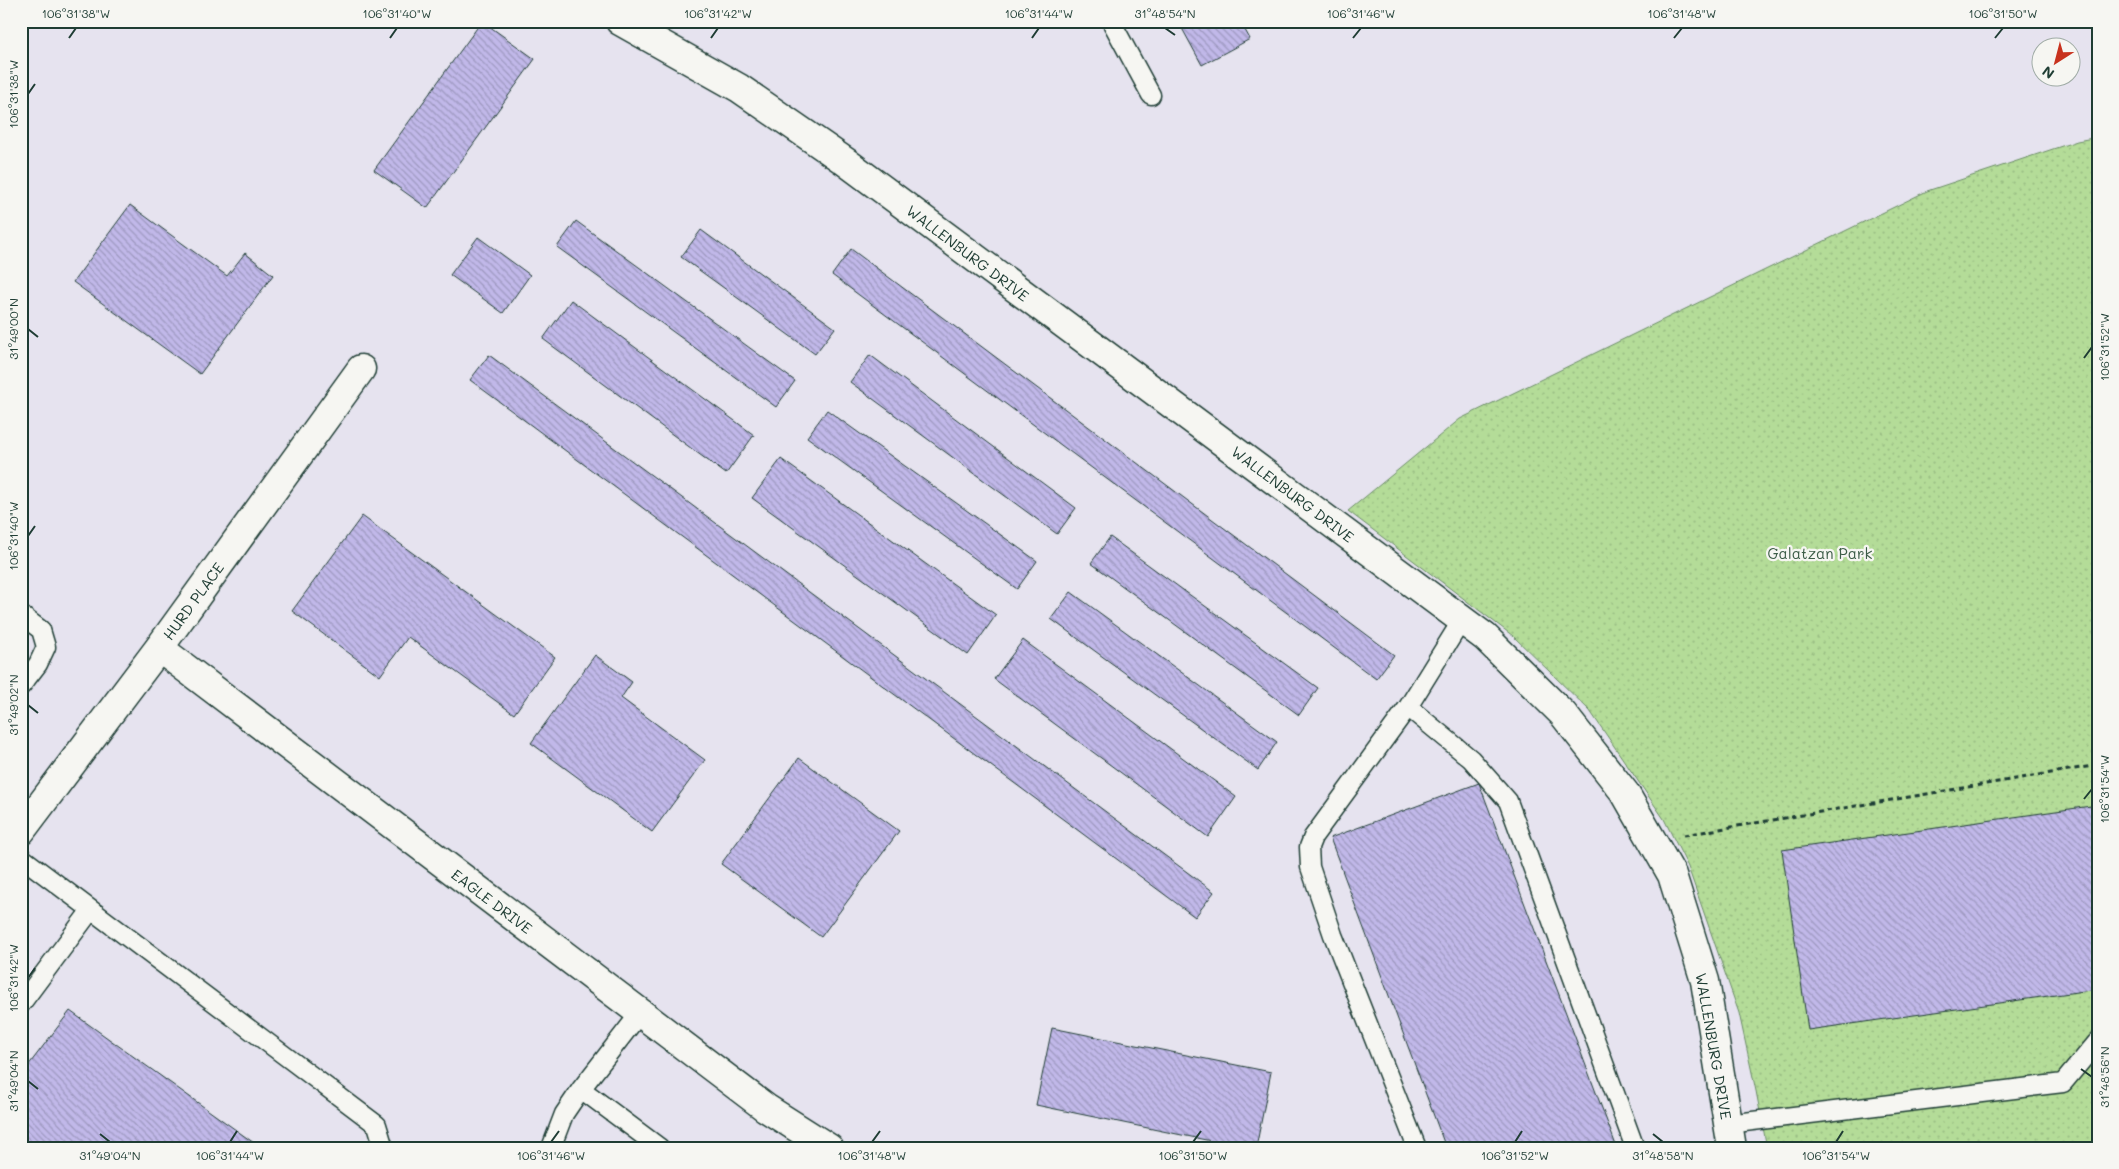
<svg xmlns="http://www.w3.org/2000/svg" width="2119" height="1169" font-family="Mali,sans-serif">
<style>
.park{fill:url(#park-dots);stroke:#6a8c66}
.building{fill:url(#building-back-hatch);stroke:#1f3d34}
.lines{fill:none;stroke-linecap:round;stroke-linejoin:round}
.service-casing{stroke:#1f3d34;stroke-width:21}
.minor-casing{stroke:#1f3d34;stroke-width:31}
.tertiary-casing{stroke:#1f3d34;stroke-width:31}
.path{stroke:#1f3d34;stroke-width:3;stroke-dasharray:5 4;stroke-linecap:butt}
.service{stroke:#f6f6f2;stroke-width:18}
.minor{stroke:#f6f6f2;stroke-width:28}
.tertiary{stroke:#f6f6f2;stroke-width:28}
.ticks{fill:none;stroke:#1f3d34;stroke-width:2}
.labels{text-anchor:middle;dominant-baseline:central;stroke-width:4.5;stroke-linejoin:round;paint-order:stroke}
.street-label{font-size:15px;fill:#1f3d34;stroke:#f6f6f2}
.park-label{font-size:15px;fill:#3d5d48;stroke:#f6f6f2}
.neatline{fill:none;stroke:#1f3d34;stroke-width:2}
.ticks-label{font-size:12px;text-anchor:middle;fill:#1f3d34}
</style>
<defs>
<pattern id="park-dots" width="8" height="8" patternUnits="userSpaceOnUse" patternTransform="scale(1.25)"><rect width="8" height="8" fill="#b4dc98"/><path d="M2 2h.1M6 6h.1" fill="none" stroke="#9abe84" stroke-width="1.8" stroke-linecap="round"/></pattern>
<pattern id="building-back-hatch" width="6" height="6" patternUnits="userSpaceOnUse" patternTransform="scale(1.25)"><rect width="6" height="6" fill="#c1b8e9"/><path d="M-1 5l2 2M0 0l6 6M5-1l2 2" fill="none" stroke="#9c97be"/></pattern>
</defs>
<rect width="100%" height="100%" fill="#e6e3ef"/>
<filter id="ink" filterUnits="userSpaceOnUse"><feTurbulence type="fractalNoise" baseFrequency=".02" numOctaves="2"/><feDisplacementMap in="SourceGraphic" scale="10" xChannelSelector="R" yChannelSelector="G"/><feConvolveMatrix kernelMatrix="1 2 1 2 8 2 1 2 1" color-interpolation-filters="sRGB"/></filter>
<g filter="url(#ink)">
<path class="park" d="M 2098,137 L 2098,1148 L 1767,1148 L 1756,1091 L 1739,1013 L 1688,867 L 1664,819 L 1590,711 L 1513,636 L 1348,511 L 1460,419 L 1927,191 L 2077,141 Z"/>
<path class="building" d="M 482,21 L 535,59 L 427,208 L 374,170 Z
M 1178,21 L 1240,21 L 1250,39 L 1202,65 Z
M 130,205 L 227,276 L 245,253 L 273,275 L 200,374 L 73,282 Z
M 576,221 L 795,381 L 776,407 L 557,247 Z
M 701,230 L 835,328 L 815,354 L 681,257 Z
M 478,237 L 530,275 L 503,313 L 450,275 Z
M 851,249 L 1394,655 L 1376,679 L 832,275 Z
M 571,300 L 754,435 L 726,474 L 543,339 Z
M 489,355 L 1214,892 L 1195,917 L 470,380 Z
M 870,355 L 1076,508 L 1057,534 L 850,382 Z
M 827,410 L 1037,561 L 1017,589 L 807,437 Z
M 781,459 L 996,615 L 968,655 L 752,498 Z
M 362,516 L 555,657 L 514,714 L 408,637 L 380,676 L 292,611 Z
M 1110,537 L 1318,688 L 1299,715 L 1091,563 Z
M 1071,592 L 1277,742 L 1258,770 L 1051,619 Z
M 1023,640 L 1236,797 L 1208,837 L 994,679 Z
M 595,655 L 632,682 L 621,698 L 705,760 L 652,832 L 531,743 Z
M 799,758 L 899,831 L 821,937 L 721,864 Z
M 1479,783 L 1617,1148 L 1446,1148 L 1330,838 Z
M 2098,805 L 2098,989 L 1808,1030 L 1782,850 Z
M 70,1011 L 261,1148 L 21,1148 L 21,1075 Z
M 1052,1028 L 1271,1072 L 1256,1148 L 1245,1148 L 1036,1105 Z"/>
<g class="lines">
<defs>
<path id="service" d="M 1111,21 L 1151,95
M 21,615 L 41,630 L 46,647 L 38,664 L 21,686
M 1462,620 L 1408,707 L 1471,759 L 1508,801 L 1635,1148
M 1408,707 L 1313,837 L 1309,847 L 1310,867 L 1333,935 L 1417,1148
M 21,857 L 377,1125 L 384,1148
M 21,1004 L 91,910
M 581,1089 L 660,1148
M 1728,1124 L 2063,1083 L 2098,1041
M 551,1148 L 564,1114 L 581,1089 L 640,1013"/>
<path id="minor" d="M 159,648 L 766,1108 L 829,1148
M 21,831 L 159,648 L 361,369"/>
<path id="tertiary" d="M 620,21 L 739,88 L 846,162 L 1485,637 L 1563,714 L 1625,793 L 1672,875 L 1705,981 L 1732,1148"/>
</defs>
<use href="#service" class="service-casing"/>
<use href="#minor" class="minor-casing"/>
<use href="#tertiary" class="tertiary-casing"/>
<path class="path" d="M 1684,835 L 2098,765"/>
<use href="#service" class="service"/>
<use href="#minor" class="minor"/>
<use href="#tertiary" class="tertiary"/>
</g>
</g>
<path class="ticks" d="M 1165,28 L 1175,35M 69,38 L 76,28M 390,38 L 397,28M 711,38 L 718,28M 1032,38 L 1039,28M 1353,38 L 1361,28M 1674,38 L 1682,28M 1995,38 L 2003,28M 28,94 L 35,84M 28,329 L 38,337M 2084,358 L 2092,347M 28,536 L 35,526M 28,705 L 38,713M 2084,799 L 2092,789M 28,978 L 35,968M 2081,1069 L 2092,1077M 28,1081 L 38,1089M 100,1134 L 110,1142M 1653,1134 L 1663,1142M 230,1142 L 237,1131M 551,1142 L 559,1131M 872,1142 L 880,1131M 1193,1142 L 1201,1131M 1515,1142 L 1522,1131M 1836,1142 L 1843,1131"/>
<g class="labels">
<g class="street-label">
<text transform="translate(968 253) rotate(37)">WALLENBURG DRIVE</text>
<text transform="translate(1293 494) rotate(37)">WALLENBURG DRIVE</text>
<text transform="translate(193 601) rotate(-54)">HURD PLACE</text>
<text transform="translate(492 901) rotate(37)">EAGLE DRIVE</text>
<text transform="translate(1714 1046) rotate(80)">WALLENBURG DRIVE</text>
</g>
<g class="park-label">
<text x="1820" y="553">Galatzan Park</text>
</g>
</g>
<rect width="2119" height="1169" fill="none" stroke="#f6f6f2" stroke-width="55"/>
<g transform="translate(2056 62) rotate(216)"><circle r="24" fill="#f6f6f2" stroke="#a0aca6"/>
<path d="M0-4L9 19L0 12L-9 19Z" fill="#c8321e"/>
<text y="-8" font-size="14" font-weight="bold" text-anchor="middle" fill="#1f3d34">N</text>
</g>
<rect x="28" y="28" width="2064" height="1114" class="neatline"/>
<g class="ticks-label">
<text x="76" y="18">106°31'38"W</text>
<text x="397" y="18">106°31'40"W</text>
<text x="718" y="18">106°31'42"W</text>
<text x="1039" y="18">106°31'44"W</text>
<text x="1165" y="18">31°48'54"N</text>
<text x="1361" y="18">106°31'46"W</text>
<text x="1682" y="18">106°31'48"W</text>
<text x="2003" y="18">106°31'50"W</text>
<text transform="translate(14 94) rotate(-90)" y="4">106°31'38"W</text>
<text transform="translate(14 329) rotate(-90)" y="4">31°49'00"N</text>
<text transform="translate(2105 347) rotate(-90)" y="4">106°31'52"W</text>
<text transform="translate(14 536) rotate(-90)" y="4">106°31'40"W</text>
<text transform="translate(14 705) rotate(-90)" y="4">31°49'02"N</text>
<text transform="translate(2105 789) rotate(-90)" y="4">106°31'54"W</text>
<text transform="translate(14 978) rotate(-90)" y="4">106°31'42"W</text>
<text transform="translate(2105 1077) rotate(-90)" y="4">31°48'56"N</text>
<text transform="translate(14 1081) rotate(-90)" y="4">31°49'04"N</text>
<text x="110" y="1160">31°49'04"N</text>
<text x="230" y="1160">106°31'44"W</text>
<text x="551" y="1160">106°31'46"W</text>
<text x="872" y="1160">106°31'48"W</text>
<text x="1193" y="1160">106°31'50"W</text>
<text x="1515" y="1160">106°31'52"W</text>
<text x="1663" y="1160">31°48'58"N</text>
<text x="1836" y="1160">106°31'54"W</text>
</g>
</svg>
